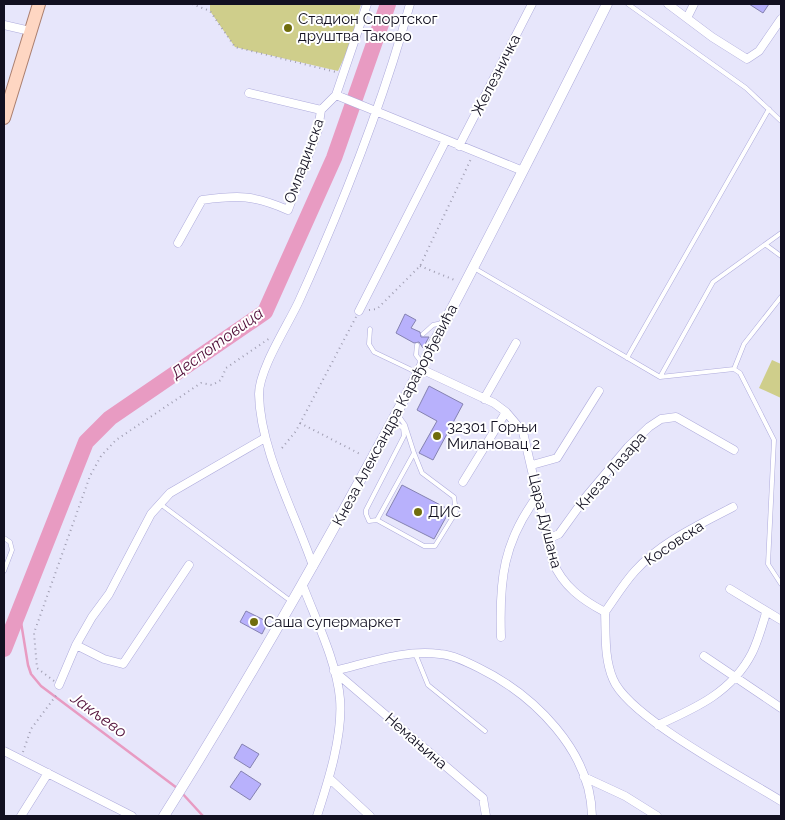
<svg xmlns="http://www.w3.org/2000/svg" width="785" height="820" font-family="Raleway,sans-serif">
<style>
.green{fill:#cfce8b}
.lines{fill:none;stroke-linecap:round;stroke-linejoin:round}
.stream{stroke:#e89bc2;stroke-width:2.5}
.river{stroke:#e89bc2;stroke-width:16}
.building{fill:#b8b1fc;stroke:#8582b1}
.service-casing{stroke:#aeabdc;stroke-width:5}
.minor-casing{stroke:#aeabdc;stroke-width:9}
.tertiary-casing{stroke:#aeabdc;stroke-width:11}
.primary-casing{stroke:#ab7f6f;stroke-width:14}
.path{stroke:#a09eb2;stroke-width:2;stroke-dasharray:1 4;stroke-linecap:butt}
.service{stroke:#fff;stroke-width:4}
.minor{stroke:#fff;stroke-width:8}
.tertiary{stroke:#fff;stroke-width:10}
.primary{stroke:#fed6c2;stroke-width:12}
.poi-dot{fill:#706d0d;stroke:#fff;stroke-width:2}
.labels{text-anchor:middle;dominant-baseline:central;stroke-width:4;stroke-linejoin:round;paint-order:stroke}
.poi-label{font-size:15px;fill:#121021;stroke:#fff;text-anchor:start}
.street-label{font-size:15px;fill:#121021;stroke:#fff}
.water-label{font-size:16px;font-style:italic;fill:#500d37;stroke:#fff}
</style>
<rect width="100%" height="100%" fill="#e7e6fb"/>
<path class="green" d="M 210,4 L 361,4 L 350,45 L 338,71 L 235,47 L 210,11 Z
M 772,360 L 781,364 L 781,398 L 759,388 Z"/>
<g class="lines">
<path class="stream" d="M 19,610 L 28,665 L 31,674 L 41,686 L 177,788
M 181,792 L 203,816"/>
<path class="river" d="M 4,649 L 86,442 L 110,418 L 265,312 L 334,158 L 388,4"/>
</g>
<path class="building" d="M 749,4 L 769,4 L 763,13 Z
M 405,314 L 416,320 L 411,328 L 420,332 L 421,337 L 429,337 L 423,348 L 419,342 L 414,343 L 396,333 Z
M 429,386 L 463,404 L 433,460 L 419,453 L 437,421 L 417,410 Z
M 402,485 L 450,510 L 434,539 L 386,515 Z
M 246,611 L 268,622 L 262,634 L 240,622 Z
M 242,744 L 259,754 L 250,768 L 234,758 Z
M 241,771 L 261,784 L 250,800 L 230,787 Z"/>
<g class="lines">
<defs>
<path id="service" d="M 628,4 L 746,88 L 781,121
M 766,245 L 781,256
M 474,268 L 660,377 L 734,369 L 740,373 L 774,440 L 768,564 L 781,584
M 370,329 L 369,344 L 374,352 L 416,372
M 423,334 L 433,325 L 442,323
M 417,345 L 416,355 L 422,363
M 627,358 L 769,109
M 734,369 L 744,344 L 781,297
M 660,377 L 713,282 L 781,233
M 393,421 L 403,428 L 404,436 L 366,510 L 366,514 L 369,521 L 377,520 L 414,453 L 405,425 L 398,415
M 159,503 L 292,602
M 377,520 L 424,546 L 435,546 L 456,512 L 454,497 L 422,473 L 414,453
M 4,538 L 10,542 L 12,550 L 4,571
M 415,653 L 428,685 L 485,731"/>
<path id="minor" d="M 668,4 L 712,37 L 747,59 L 759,51 L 781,19
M 687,18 L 694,4
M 4,25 L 30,31
M 249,93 L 321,110
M 336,95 L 523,171
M 459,146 L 532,4
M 178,243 L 202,200 C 239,195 253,195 288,210 L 318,130 L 321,110 L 336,95 L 367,4
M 359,311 L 446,140
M 421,369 L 494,403 L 506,412 L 523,432 L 553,562 C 563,586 582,600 605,612 C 606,634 604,658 613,679 C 628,717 743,777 781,801
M 484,399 L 516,343
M 532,465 L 557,458 L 599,391
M 463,482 L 506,412
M 548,539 L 559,534 L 585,498 L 628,447 L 649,427 L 661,419 L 676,417 L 734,450
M 313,566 C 295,513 260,450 259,394 C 259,369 288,325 299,301 C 343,204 382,106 410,4
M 303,586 C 316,620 337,663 340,699 C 343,736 328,782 317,816
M 730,589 L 781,620
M 605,612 C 615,598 624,583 635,571 C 661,542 699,525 733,507
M 501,637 C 499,580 503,541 539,494
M 76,645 L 92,617 L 109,594 L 151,514 L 170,493 L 265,438
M 704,656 L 781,708
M 334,671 C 368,663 405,649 440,654 C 453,655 467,662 479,668 C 534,695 591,751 592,816
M 334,671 L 483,798 L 486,816
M 59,685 L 76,645 L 104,659 L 123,664 L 189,565
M 658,725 C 696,708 732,692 752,653 C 758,641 762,626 766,613
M 4,751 L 132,816
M 584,777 L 625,796 L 657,816
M 329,778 L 370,816
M 21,816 L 48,773"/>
<path id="tertiary" d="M 164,816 C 328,555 469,280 607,4"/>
<path id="primary" d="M 4,118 L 39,4"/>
</defs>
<use href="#service" class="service-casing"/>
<use href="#minor" class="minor-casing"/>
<use href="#tertiary" class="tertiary-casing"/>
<use href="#primary" class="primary-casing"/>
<path class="path" d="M 192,4 L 210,11 L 235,47 L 336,72
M 420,266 L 457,281
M 369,310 L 377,309 L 420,266 L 471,159
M 300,423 L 362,455
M 282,448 L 296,431 L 356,317
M 54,681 L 37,668 L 34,633 L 90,476 L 101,456 L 116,440 L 201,383 L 212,385 L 221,380 L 226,368 L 270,338
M 23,752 L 31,729 L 58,693"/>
<use href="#service" class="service"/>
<use href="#minor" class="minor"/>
<use href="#tertiary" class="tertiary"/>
<use href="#primary" class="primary"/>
</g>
<g class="poi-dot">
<circle cx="288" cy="28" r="5"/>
<circle cx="437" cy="436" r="5"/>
<circle cx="418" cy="512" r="5"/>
<circle cx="254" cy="622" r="5"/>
</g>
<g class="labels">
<g class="poi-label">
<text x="298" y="19">Стадион Спортског<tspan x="298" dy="17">друштва Таково</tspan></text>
<text x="447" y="427">32301 Горњи<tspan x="447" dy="17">Милановац 2</tspan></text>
<text x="428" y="512">ДИС</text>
<text x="264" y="622">Саша супермаркет</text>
</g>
<g class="street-label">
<text transform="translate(496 75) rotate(-63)">Железничка</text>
<text transform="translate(304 161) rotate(-70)">Омладинска</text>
<text transform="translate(395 415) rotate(-62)">Кнеза Александра Карађорђевића</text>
<text transform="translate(611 471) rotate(-49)">Кнеза Лазара</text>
<text transform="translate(545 521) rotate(76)">Цара Душана</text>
<text transform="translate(674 543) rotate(-34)">Косовска</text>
<text transform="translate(416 741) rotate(41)">Немањина</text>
</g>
<g class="water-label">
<text transform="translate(217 343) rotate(-36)">Деспотовица</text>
<text transform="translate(99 715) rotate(36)">Јакљево</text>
</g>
</g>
<rect width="785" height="820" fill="none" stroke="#121021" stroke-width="10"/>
</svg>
